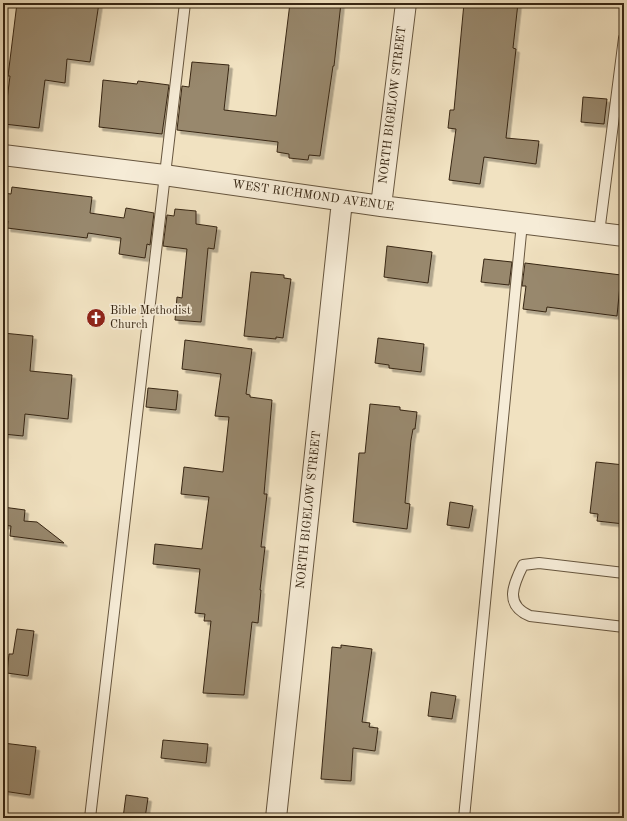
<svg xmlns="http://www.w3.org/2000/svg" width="627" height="821" font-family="'Old Standard TT',serif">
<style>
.building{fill:#98886d;stroke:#372613;filter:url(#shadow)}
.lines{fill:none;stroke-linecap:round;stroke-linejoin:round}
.lane-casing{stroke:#66553e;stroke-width:12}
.street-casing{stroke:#66553e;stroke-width:22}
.lane{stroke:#f6ecd7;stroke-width:10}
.street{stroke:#f6ecd7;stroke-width:20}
.labels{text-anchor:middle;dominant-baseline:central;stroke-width:3.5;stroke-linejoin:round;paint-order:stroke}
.street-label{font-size:12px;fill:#372613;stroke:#f6ecd7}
.poi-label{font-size:12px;fill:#372613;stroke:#f6ecd7;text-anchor:start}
</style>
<defs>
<filter id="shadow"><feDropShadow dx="3.5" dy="3.5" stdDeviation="0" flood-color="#0004"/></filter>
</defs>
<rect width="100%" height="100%" fill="#f1e2c1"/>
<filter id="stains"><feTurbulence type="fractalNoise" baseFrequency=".005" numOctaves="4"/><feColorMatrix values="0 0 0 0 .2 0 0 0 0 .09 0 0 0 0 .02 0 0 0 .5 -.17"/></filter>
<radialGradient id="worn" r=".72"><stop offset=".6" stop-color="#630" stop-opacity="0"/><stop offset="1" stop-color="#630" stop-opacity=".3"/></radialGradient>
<path class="building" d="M 17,3 L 99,3 L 90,62 L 67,59 L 65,83 L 45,80 L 39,128 L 4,124 L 10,76 L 8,76 Z
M 290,3 L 341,3 L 334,66 L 333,66 L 320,156 L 309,155 L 308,160 L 289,158 L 289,154 L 277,152 L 278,142 L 177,130 L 182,86 L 189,87 L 192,62 L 229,65 L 224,110 L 276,116 Z
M 464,3 L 518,3 L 513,48 L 516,49 L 506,138 L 539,141 L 536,164 L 484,157 L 480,184 L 449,180 L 456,129 L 448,128 L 450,110 L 454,110 Z
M 103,80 L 137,84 L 138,81 L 169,85 L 162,134 L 99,127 Z
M 583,97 L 607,99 L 604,124 L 581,122 Z
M 12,187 L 92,197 L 90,213 L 124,218 L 126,208 L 154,213 L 150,245 L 147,244 L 145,258 L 119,254 L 121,238 L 88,233 L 87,238 L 7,228 L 8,221 L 3,221 L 3,193 L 11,194 Z
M 175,209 L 196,211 L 196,224 L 217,227 L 214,249 L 208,248 L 201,322 L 175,320 L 177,297 L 182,298 L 187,249 L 163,246 L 167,215 L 174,216 Z
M 387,246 L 432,252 L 428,283 L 384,277 Z
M 484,259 L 512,262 L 509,285 L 481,282 Z
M 525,263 L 621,275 L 617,316 L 547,307 L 546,312 L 523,309 L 526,286 L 522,286 Z
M 251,272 L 284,275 L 284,278 L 291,279 L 283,338 L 276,337 L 276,339 L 244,336 Z
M 3,333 L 33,336 L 30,371 L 72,375 L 68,419 L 25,414 L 23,436 L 3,434 Z
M 378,338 L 424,344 L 421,372 L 389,368 L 389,365 L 375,363 Z
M 185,340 L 252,349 L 246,394 L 250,395 L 250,397 L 272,400 L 264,494 L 267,494 L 261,547 L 265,547 L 260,590 L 261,590 L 258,623 L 252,622 L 244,695 L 203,693 L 211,621 L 204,621 L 205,614 L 195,613 L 200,569 L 153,564 L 155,544 L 202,549 L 209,497 L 181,494 L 184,467 L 223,472 L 229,417 L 215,416 L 221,374 L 182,369 Z
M 148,388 L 178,391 L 176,410 L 146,407 Z
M 370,404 L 400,407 L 400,410 L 417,412 L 415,429 L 413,429 L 411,440 L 405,503 L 410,504 L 407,529 L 353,522 L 359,453 L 365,453 Z
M 596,462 L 624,465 L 624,524 L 597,521 L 598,514 L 590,513 Z
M 450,502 L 473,506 L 469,528 L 447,525 Z
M 3,507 L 25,510 L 24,521 L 37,522 L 64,543 L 10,536 L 11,526 L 3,525 Z
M 17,629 L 34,631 L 28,676 L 7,673 L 9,654 L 13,654 Z
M 341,645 L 372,649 L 362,722 L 370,723 L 369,727 L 378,728 L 375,751 L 353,748 L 351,781 L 321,779 L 332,647 L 341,648 Z
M 431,692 L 456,696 L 452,719 L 428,716 Z
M 163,740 L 208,744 L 206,763 L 161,758 Z
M 3,743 L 36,747 L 30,795 L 3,791 Z
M 126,795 L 148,798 L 145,818 L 123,818 Z"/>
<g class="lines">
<defs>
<path id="lane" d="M 599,233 L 624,38
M 624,573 L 539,563 L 523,565 C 513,585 504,605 530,616 L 624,627
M 90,818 L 185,3
M 464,818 L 522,223"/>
<path id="street" d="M 3,155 L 164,175 L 381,206 L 624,236
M 381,206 L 406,3
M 276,818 L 342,201"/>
</defs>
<use href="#lane" class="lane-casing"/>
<use href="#street" class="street-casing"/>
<use href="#lane" class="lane"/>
<use href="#street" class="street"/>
</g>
<defs>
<symbol id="church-disc" viewBox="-11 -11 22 22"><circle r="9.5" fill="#8f2418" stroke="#f6ecd7"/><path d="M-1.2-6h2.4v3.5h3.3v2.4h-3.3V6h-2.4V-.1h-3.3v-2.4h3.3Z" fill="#fff"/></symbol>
</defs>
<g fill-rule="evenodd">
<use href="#church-disc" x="85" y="307" width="22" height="22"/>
</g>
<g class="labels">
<g class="street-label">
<text transform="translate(393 105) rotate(-83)">NORTH BIGELOW STREET</text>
<text transform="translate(313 196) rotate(8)">WEST RICHMOND AVENUE</text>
<text transform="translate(309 510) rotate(-84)">NORTH BIGELOW STREET</text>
</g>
<g class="poi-label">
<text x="110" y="311">Bible Methodist<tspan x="110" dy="14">Church</tspan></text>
</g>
</g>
<rect width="627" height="821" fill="none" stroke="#f1e2c1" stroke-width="16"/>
<rect x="4" y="4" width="619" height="813" fill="none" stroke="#372613" stroke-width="2"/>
<rect x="8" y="8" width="611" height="805" fill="none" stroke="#372613"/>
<rect width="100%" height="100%" filter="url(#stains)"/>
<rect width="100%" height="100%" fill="url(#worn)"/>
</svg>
